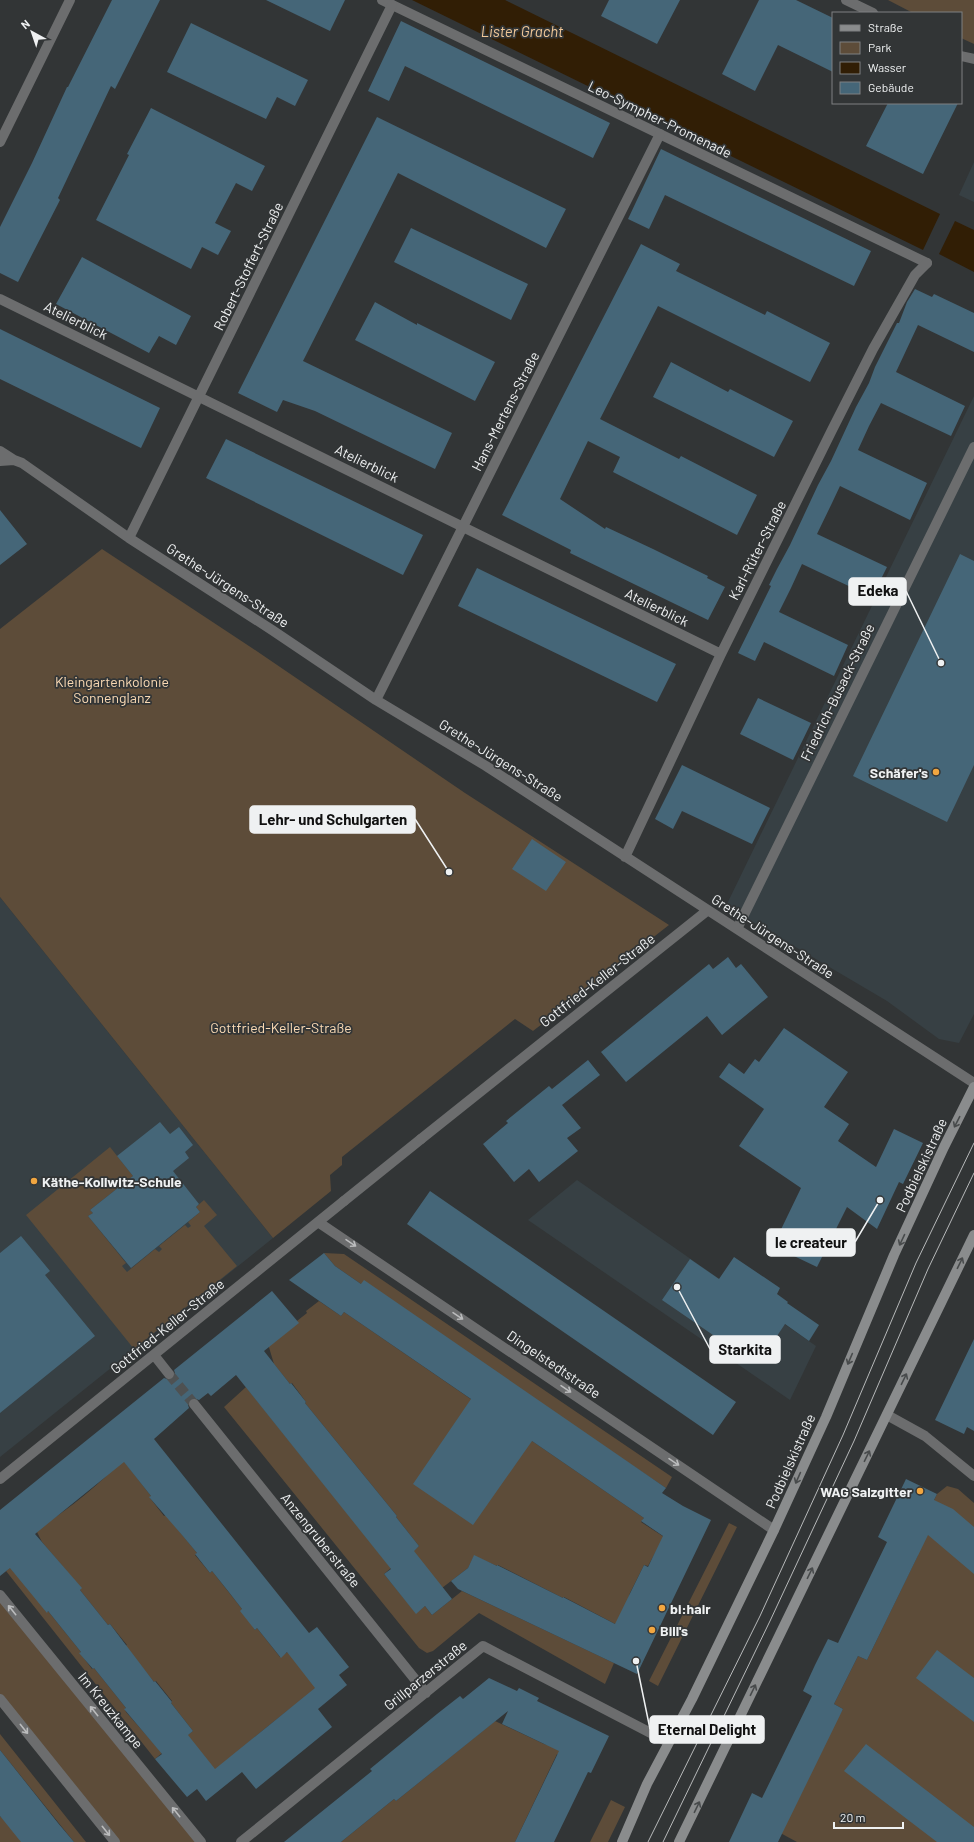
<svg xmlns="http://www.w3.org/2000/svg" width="974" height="1842" font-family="Barlow,sans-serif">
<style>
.built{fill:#374044}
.green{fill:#5d4c39}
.water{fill:#311e05}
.building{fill:#456678;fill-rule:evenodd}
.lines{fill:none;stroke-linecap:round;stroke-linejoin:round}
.minor-tunnel{stroke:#4e5152;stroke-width:10;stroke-dasharray:10 5;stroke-linecap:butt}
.pedestrian{stroke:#6c6d6e;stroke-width:10}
.minor{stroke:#6c6d6e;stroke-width:10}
.secondary{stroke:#8a8c8d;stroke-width:10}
.tram{stroke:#b7b9ba;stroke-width:1}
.oneway{stroke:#484b4c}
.oneway2{stroke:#bbbcbd}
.poi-dot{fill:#f1a640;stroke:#323536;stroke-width:1.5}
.labels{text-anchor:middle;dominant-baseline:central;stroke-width:3.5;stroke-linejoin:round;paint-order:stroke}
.street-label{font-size:14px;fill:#eff1f2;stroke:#323536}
.park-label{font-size:14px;fill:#fbdab4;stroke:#323536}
.poi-label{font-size:14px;font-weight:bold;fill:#eff1f2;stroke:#323536;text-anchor:start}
.water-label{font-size:15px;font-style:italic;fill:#f1c898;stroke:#323536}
.leader{fill:none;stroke:#eff1f2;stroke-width:1.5}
.callout-dot{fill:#eff1f2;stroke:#323536;stroke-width:1.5}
.callout{fill:#eff1f2;stroke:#eff1f2;stroke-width:1.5}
.callout-label{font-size:15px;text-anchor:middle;font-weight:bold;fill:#111}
</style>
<rect width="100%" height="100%" fill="#323536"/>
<path class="built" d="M 974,162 L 974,202 L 959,195 Z
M 974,396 L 974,1014 L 959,1043 L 939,1039 L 887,1001 L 726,906 Z
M 0,897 L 273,1238 L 0,1457 Z
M 577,1180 L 816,1346 L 790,1400 L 528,1220 Z"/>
<path class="green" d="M 888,0 L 974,0 L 974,44 L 961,38 L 961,13 L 913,13 Z
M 102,549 L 252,648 L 465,793 L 669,925 L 533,1031 L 515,1019 L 342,1157 L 342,1165 L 330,1175 L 331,1191 L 273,1238 L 0,897 L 0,629 Z
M 110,1147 L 133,1176 L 90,1210 L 93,1213 L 88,1216 L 126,1263 L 122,1266 L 127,1272 L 155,1249 L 159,1252 L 162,1249 L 159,1246 L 185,1225 L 188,1228 L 191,1226 L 188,1222 L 200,1212 L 196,1207 L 204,1200 L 217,1215 L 204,1226 L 237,1266 L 134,1349 L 26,1215 Z
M 324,1253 L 344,1254 L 672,1477 L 666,1488 L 361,1284 L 335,1266 Z
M 319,1301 L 341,1316 L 344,1312 L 644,1518 L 641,1522 L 664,1537 L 648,1566 L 644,1565 L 630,1593 L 619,1626 L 564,1597 L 563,1598 L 498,1565 L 497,1566 L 474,1556 L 468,1568 L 442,1588 L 412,1552 L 419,1546 L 396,1517 L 397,1516 L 305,1403 L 306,1402 L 292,1383 L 290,1384 L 274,1364 L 268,1344 L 307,1313 L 306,1311 Z
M 246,1387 L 391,1568 L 384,1574 L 416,1613 L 425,1606 L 432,1615 L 462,1591 L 614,1663 L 605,1684 L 479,1613 L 433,1651 L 427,1653 L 419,1648 L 224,1407 Z
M 123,1460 L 151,1496 L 150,1498 L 164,1516 L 166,1515 L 197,1553 L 195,1555 L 210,1573 L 212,1571 L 242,1609 L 255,1630 L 257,1628 L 280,1657 L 289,1651 L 319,1688 C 282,1713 248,1742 215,1772 L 186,1736 L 193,1731 L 171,1703 L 172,1701 L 156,1681 L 154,1682 L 125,1646 L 127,1645 L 110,1624 L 108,1625 L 80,1590 L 81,1588 L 42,1542 L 36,1530 C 67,1511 97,1486 123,1460 Z
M 947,1486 L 958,1489 L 974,1503 L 974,1842 L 797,1842 L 773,1829 L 843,1709 L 834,1704 L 858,1656 L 867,1660 L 918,1555 L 909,1551 L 937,1494 Z
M 729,1523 L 737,1527 L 658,1686 L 649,1681 Z
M 12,1566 L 47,1612 L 48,1611 L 81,1652 L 80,1653 L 92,1669 L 94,1668 L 126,1708 L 125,1709 L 126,1712 L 162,1753 L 155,1759 L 6,1571 Z
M 0,1595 L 201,1842 L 115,1842 L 0,1699 Z
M 495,1721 L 544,1744 L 563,1749 L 559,1756 L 557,1754 L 515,1842 L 341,1842 L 394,1799 L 396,1801 Z
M 0,1734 L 86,1842 L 74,1842 L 0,1750 Z
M 611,1800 L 625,1807 L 608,1842 L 590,1842 Z
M 0,1816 L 25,1842 L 0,1842 Z"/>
<path class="water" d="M 412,0 L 505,0 L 940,214 L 923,250 Z
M 955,221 L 974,230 L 974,272 L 939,254 Z"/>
<path class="building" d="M 112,0 L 160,0 L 115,89 L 111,86 L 58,198 L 60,200 L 18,282 L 0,273 L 0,227 L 32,163 L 67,87 L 68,87 Z
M 266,0 L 345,0 L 330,31 Z
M 609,0 L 680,0 L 657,44 L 601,16 Z
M 759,0 L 796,0 L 833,18 L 833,72 L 778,45 L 755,91 L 722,74 Z
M 401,21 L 610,123 L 593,158 L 405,66 L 389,101 L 368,91 Z
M 191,23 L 308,80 L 295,106 L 277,97 L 266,119 L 167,72 Z
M 888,103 L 958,103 L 923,174 L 866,146 Z
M 151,108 L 265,166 L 252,191 L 236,183 L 215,223 L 231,231 L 218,255 L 202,247 L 191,269 L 96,220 L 129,155 L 127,154 Z
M 377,117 L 566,209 L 546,248 L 398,173 L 303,361 L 452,433 L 435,469 L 315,411 L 283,400 L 277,412 L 238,393 Z
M 661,149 L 871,251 L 854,286 L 665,195 L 649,229 L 628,219 Z
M 411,228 L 528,284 L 511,320 L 394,262 Z
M 641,244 L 680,264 L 676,271 L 765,315 L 767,311 L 830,343 L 810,382 L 658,306 L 600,419 L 679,459 L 681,456 L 757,495 L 737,535 L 613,472 L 620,457 L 588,441 L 560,499 L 605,529 L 606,527 L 653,549 L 708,576 L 707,578 L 725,587 L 708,620 L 570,553 L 571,550 L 502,515 Z
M 82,257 L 191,316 L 176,345 L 159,336 L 149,353 L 56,304 Z
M 915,289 L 932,297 L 934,294 L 974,313 L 974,352 L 918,325 L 896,372 L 965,406 L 951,436 L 881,403 L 869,426 L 858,450 L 927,483 L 910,520 L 840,486 L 832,503 L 817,534 L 887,567 L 872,597 L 802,564 L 791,588 L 779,612 L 848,645 L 834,676 L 764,642 L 755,661 L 738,653 L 771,586 L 769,585 L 777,569 L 790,545 L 818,485 L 831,461 L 856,407 L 869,383 L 875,367 L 897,323 L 899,323 L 907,302 Z
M 375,302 L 417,325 L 417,323 L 495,362 L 475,401 L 355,340 Z
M 0,329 L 160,408 L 141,448 L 0,379 Z
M 671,362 L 728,392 L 730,389 L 793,421 L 774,457 L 653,397 Z
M 226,439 L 423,535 L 403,575 L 206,478 Z
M 0,510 L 27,544 L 0,565 Z
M 960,554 L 974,561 L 974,765 L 947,822 L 853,776 Z
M 477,568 L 676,664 L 657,702 L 458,606 Z
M 758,698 L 811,723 L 793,760 L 740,734 Z
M 682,765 L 770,808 L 752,844 L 682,811 L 673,829 L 655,819 Z
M 532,839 L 566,862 L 546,891 L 512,869 Z
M 728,957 L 736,968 L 741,964 L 768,997 L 722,1035 L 707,1016 L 626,1082 L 601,1052 L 709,964 L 713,969 Z
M 784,1028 L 848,1072 L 824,1107 L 849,1124 L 838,1141 L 876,1167 L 894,1129 L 923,1143 L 903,1184 L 899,1182 L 877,1229 L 847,1207 L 817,1267 L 773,1246 L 801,1188 L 739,1146 L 764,1109 L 719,1077 L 729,1063 L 744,1074 L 755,1059 L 759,1062 Z
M 588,1060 L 600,1075 L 562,1105 L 581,1128 L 567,1138 L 578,1151 L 539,1182 L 529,1169 L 514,1182 L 483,1144 L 508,1123 L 506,1121 L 549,1086 L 552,1089 Z
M 160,1122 L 170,1134 L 179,1127 L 193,1145 L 185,1152 L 189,1158 L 173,1171 L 199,1204 L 196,1207 L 200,1212 L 131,1268 L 88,1216 L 93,1213 L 90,1210 L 133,1176 L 117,1156 Z
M 430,1191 L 736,1402 L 713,1435 L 407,1224 Z
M 21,1236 L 50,1271 L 45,1275 L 95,1336 L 0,1413 L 0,1253 Z
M 324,1253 L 335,1266 L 361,1284 L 364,1280 L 666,1488 L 662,1493 L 683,1506 L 711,1520 L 637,1674 L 458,1589 L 451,1581 L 468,1568 L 474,1555 L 497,1566 L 497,1565 L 563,1598 L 563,1597 L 615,1624 L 644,1565 L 648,1567 L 663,1536 L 641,1521 L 644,1518 L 532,1441 L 473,1525 L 413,1484 L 471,1399 L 344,1312 L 341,1316 L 289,1280 Z
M 734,1257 L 780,1288 L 777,1294 L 788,1302 L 787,1303 L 819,1325 L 809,1341 L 785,1324 L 769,1348 L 760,1342 L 748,1359 L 662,1300 L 690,1259 L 719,1279 Z
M 272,1291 L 299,1323 L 264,1351 L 290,1384 L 291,1383 L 306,1402 L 305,1403 L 397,1516 L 396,1517 L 419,1546 L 414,1551 L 452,1599 L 432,1615 L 425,1606 L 416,1614 L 384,1574 L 391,1569 L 236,1375 L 211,1396 L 208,1393 L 199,1400 L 193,1398 L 190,1399 L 188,1405 L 189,1408 L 154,1439 L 309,1633 L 317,1627 L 349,1667 L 339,1675 L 347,1685 L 318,1709 L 332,1727 L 256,1789 L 242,1772 L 206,1801 L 197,1789 L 187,1797 L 155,1759 L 162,1754 L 124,1709 L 126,1708 L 94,1668 L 93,1669 L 79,1653 L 81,1652 L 48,1611 L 47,1613 L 10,1568 L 0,1576 L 0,1510 L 164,1378 L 170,1380 L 173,1379 L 175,1373 L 174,1370 ZM 124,1462 L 151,1496 L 149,1497 L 182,1535 L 197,1553 L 195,1554 L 210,1573 L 212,1571 L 228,1591 L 242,1609 L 240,1611 L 255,1630 L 257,1628 L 281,1658 L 287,1652 L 315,1688 L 215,1769 L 188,1735 L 193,1731 L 171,1703 L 172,1702 L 155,1681 L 154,1682 L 110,1624 L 108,1625 L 80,1590 L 82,1588 L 35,1534 Z
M 974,1339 L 974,1431 L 967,1427 L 964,1434 L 935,1420 Z
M 906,1479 L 937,1494 L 934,1500 L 953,1509 L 974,1527 L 974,1574 L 928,1535 L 867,1660 L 858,1656 L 834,1704 L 843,1709 L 778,1842 L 729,1842 L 752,1793 L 762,1798 L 812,1696 L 803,1691 L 815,1665 L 828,1639 L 838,1643 L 887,1542 L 878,1537 Z
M 937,1650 L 974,1678 L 974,1722 L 916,1678 Z
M 489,1678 L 517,1691 L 519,1688 L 539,1698 L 537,1701 L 609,1736 L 591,1773 L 588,1772 L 554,1842 L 515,1842 L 559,1751 L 502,1724 L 508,1711 L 396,1801 L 394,1799 L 341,1842 L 284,1842 L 372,1771 L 370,1769 L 437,1714 L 460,1696 L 463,1699 Z
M 866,1744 L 974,1827 L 974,1842 L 937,1842 L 844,1771 Z
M 0,1750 L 58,1823 L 74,1842 L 21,1842 L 0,1816 Z"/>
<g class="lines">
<path class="minor-tunnel" d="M 169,1374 L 194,1404"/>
<path class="pedestrian" d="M 382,0 L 927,263
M 344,1201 L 421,1139"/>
<path class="minor" d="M 846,0 L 873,13
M 961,56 L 974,59
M 0,142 L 70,0
M 0,299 L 721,654
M 0,451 L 14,460
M 0,461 L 14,460 L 22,463 L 129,538 L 272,630 L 376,700 L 486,766 L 974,1083
M 129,538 L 392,5
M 376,700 L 660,134
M 625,857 L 721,654 L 832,430 L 873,349 L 915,275 L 927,263
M 737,929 L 974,447
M 421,1139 L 708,910
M 318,1222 L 774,1530
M 154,1355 L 169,1374
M 194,1404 L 426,1693
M 887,1415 L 925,1436 L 974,1476
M 0,1479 L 344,1201
M 0,1595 L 201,1842
M 0,1699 L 115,1842
M 241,1842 L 483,1646 L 668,1742"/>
<path class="secondary" d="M 622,1842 L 647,1784 L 692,1699 L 774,1530 L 826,1417 L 894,1255 L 944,1147 L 974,1087
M 679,1842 L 974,1235"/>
<path class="tram" d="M 648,1842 L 760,1616 L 843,1435 L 916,1263 L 974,1143
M 663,1842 L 770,1621 L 854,1441 L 928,1269 L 974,1173"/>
</g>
<defs><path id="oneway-shaft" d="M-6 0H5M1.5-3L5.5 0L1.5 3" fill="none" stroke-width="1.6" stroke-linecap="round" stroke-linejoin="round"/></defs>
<g class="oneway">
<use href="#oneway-shaft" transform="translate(957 1122) rotate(117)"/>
<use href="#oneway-shaft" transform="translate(902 1240) rotate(115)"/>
<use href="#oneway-shaft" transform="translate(960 1263) rotate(-64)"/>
<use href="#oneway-shaft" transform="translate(850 1359) rotate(113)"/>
<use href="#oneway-shaft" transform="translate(904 1379) rotate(-64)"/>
<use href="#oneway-shaft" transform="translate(867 1456) rotate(-64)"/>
<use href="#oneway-shaft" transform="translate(798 1478) rotate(114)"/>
<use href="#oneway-shaft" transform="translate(810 1573) rotate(-64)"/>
<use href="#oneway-shaft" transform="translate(753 1690) rotate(-64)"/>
<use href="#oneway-shaft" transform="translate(697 1807) rotate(-64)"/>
</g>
<g class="oneway2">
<use href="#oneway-shaft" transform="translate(351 1243) rotate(34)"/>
<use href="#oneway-shaft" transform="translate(458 1316) rotate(34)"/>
<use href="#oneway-shaft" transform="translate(566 1389) rotate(34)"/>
<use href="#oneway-shaft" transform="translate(674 1462) rotate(34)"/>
<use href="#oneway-shaft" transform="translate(12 1610) rotate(-129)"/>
<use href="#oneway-shaft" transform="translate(94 1711) rotate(-129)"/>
<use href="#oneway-shaft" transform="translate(24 1729) rotate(51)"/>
<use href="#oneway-shaft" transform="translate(176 1812) rotate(-129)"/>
<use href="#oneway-shaft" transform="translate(106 1831) rotate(51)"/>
</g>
<g class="poi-dot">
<circle cx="936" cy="772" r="4"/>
<circle cx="34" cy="1181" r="4"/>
<circle cx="920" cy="1491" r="4"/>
<circle cx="662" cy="1608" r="4"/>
<circle cx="652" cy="1630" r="4"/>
</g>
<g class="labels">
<g class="street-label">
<text transform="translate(660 119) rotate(26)">Leo-Sympher-Promenade</text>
<text transform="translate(248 266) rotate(-64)">Robert-Stoffert-Straße</text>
<text transform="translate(76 320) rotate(26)">Atelierblick</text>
<text transform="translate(505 411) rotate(-63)">Hans-Mertens-Straße</text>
<text transform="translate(367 463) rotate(26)">Atelierblick</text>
<text transform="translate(757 550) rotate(-63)">Karl-Rüter-Straße</text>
<text transform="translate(228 585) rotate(33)">Grethe-Jürgens-Straße</text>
<text transform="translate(657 607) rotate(26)">Atelierblick</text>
<text transform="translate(837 692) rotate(-64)">Friedrich-Busack-Straße</text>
<text transform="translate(501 760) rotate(32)">Grethe-Jürgens-Straße</text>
<text transform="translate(773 936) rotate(33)">Grethe-Jürgens-Straße</text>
<text transform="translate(597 980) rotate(-38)">Gottfried-Keller-Straße</text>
<text transform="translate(921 1165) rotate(-65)">Podbielskistraße</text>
<text transform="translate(167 1326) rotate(-39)">Gottfried-Keller-Straße</text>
<text transform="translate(554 1364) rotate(34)">Dingelstedtstraße</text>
<text transform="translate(790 1461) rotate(-66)">Podbielskistraße</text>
<text transform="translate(321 1540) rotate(51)">Anzengruberstraße</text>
<text transform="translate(425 1675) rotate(-39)">Grillparzerstraße</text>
<text transform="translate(111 1710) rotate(51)">Im Kreuzkampe</text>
</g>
<g class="park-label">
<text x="112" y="681">Kleingartenkolonie<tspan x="112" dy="16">Sonnenglanz</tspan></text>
<text x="281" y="1027">Gottfried-Keller-Straße</text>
</g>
<g class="poi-label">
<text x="928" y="772" text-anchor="end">Schäfer's</text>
<text x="42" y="1181">Käthe-Kollwitz-Schule</text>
<text x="912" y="1491" text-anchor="end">WAG Salzgitter</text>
<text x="670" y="1608">bi:hair</text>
<text x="660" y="1630">Bill's</text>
</g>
<g class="water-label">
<text x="522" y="31">Lister Gracht</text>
</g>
</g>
<path class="leader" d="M941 663L906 591M449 872L415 819M880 1200L855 1242M677 1287L710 1349M636 1661L650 1729"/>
<g class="callout-dot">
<circle cx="941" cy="663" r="4"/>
<circle cx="449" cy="872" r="4"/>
<circle cx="880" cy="1200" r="4"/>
<circle cx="677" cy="1287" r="4"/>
<circle cx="636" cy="1661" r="4"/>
</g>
<g class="callout">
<rect x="849" y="578" width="57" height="27" rx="4"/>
<rect x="250" y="806" width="165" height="27" rx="4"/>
<rect x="767" y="1229" width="88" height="27" rx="4"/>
<rect x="710" y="1336" width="70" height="27" rx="4"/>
<rect x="650" y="1716" width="114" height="27" rx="4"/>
</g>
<g class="callout-label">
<text x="878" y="596">Edeka</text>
<text x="333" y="825">Lehr- und Schulgarten</text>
<text x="811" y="1248">le createur</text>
<text x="745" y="1355">Starkita</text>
<text x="707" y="1735">Eternal Delight</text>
</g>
<rect x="832" y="12" width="130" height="92" fill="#323536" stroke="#7e8081"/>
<rect x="840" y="25" width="20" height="6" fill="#8a8c8d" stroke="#7e8081"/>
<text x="868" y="32" font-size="12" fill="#eff1f2">Straße</text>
<rect x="840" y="42" width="20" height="12" fill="#5d4c39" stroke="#7e8081"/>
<text x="868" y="52" font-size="12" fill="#eff1f2">Park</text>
<rect x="840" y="62" width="20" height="12" fill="#311e05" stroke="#7e8081"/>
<text x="868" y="72" font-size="12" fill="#eff1f2">Wasser</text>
<rect x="840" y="82" width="20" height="12" fill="#456678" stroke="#7e8081"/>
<text x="868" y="92" font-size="12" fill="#eff1f2">Gebäude</text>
<g transform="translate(32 32) rotate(320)" stroke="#323536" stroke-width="3" paint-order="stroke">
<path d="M0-3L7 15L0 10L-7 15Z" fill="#eff1f2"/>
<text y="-6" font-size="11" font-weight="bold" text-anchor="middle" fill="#eff1f2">N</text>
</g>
<path d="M834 1822v6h69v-6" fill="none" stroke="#eff1f2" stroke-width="2"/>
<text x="840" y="1822" font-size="12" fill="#eff1f2" stroke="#323536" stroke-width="3" paint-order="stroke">20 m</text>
</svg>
